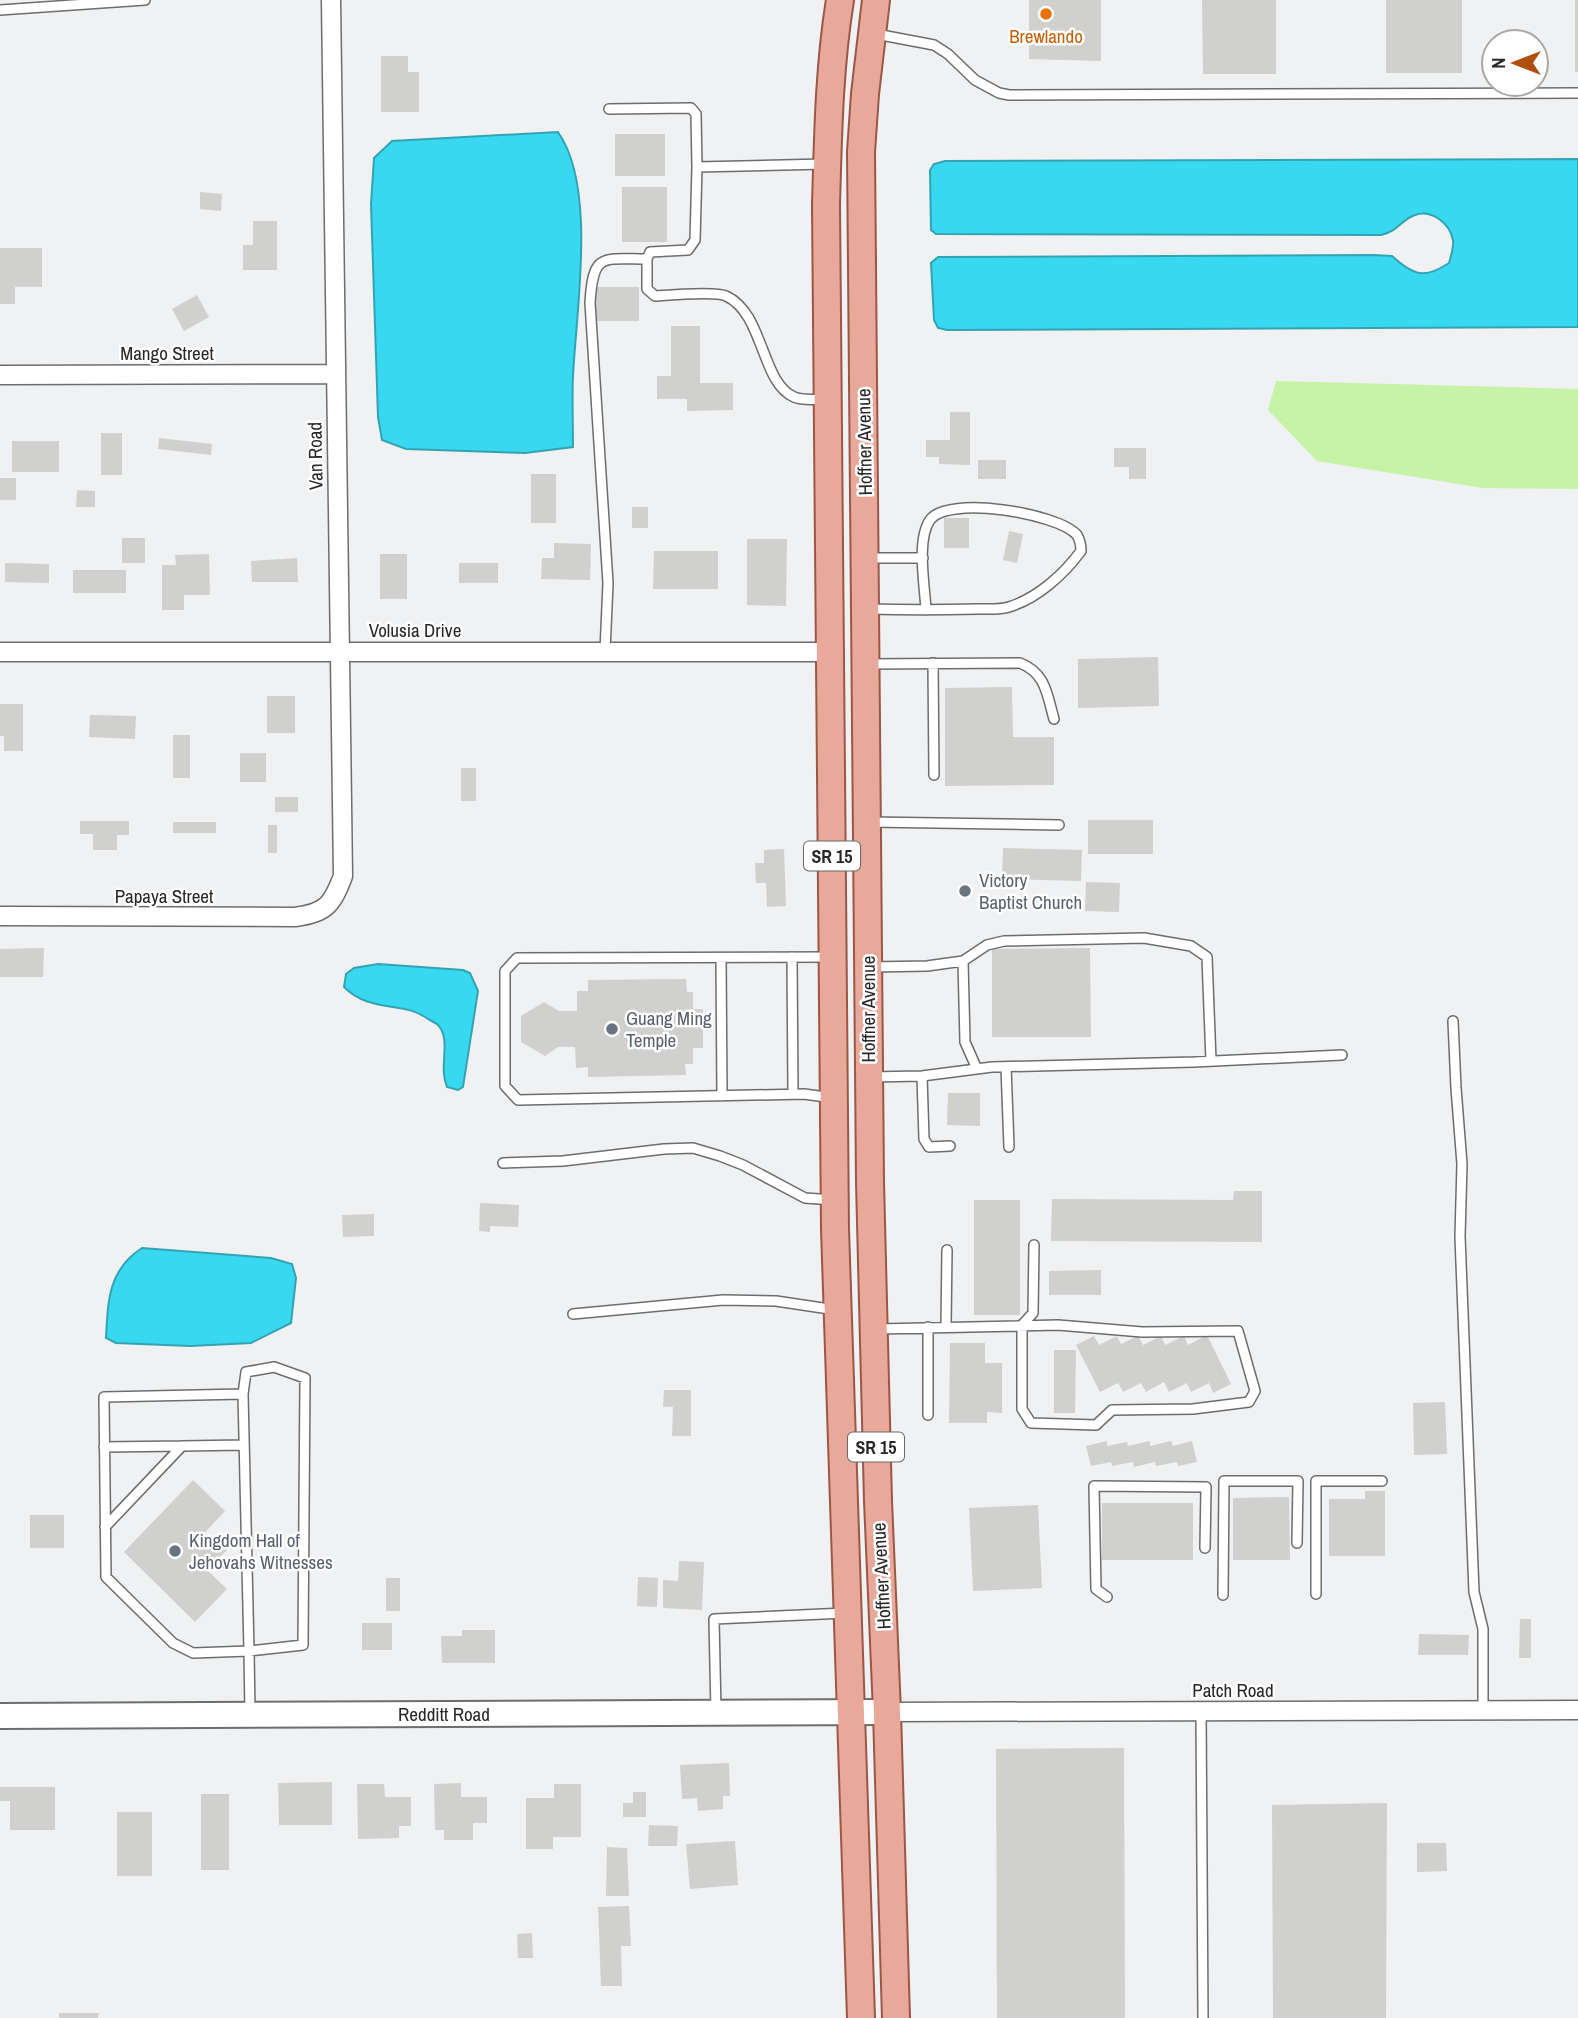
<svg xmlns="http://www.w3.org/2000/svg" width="1578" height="2018" font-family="'Archivo Narrow',sans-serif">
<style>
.green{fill:#c6f3a7}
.water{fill:#38d8f0;stroke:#33a3b4;stroke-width:2}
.building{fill:#d0d0cf}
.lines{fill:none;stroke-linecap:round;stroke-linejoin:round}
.lane-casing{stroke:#6c6d6e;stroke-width:12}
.street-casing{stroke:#6c6d6e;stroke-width:21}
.secondary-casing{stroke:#6c6d6e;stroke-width:28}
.primary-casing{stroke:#9c5646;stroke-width:30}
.lane{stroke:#fff;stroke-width:9}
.street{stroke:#fff;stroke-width:18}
.secondary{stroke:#fff;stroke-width:24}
.primary{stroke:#e9a99a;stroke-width:26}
.food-dot{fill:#e8710a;stroke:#fefeff;stroke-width:2.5}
.worship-dot{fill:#6b7280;stroke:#fefeff;stroke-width:2.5}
.labels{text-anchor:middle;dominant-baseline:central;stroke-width:5;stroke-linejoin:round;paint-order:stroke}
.shield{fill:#fefeff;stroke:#686869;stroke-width:2}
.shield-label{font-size:18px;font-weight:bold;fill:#282829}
.food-label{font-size:19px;fill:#c56008;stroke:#fefeff}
.street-label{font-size:19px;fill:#282829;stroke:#fefeff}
.worship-label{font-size:19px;fill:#5b616d;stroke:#fefeff;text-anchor:start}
</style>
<rect width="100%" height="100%" fill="#f0f1f2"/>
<path class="green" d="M 1276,381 L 1578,389 L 1578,489 L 1483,488 L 1317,461 L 1268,410 Z"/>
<path class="water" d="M 558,132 C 597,187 576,311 573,376 C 572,400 573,423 573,447 L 525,453 L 406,449 L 382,440 L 378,417 L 371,204 L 374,158 L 392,141 Z
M 1578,159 L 1578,327 L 947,330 L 938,328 L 934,320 L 931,263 L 938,257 L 1373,255 L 1392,256 C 1414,276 1425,279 1449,263 C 1451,256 1454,247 1453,240 C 1450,224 1432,209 1415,215 C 1402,219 1399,231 1381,235 L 936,234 L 931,230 L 930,170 L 934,164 L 945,161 Z
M 378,964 L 463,970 L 470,973 L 478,991 L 463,1087 L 458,1090 L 447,1087 C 438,1067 452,1040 438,1025 C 435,1022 431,1021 428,1019 C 403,1000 371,1014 344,987 L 346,974 L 354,968 Z
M 142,1248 L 271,1258 L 292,1264 L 296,1278 L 291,1323 L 251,1343 L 190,1346 L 116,1343 L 106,1338 C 108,1301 108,1270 142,1248 Z"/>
<path class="building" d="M 1029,0 L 1101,0 L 1101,61 L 1029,59 Z
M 1202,0 L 1276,0 L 1276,74 L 1203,74 Z
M 1386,0 L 1462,0 L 1462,73 L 1386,73 Z
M 1575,0 L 1578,0 L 1578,72 L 1575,72 Z
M 381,56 L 408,56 L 408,72 L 419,72 L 419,112 L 381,112 Z
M 615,134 L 665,134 L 665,176 L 615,176 Z
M 622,187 L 667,187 L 667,242 L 622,242 Z
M 200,192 L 222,194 L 221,211 L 200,209 Z
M 253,221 L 277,221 L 277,270 L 243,270 L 243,245 L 253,245 Z
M 0,248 L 42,248 L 42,287 L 15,287 L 15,304 L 0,304 Z
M 596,287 L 639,287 L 639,321 L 596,321 Z
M 197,295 L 209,317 L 184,331 L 172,309 Z
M 671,326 L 700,326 L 700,383 L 733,383 L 733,410 L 687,411 L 687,399 L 657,399 L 657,376 L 671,376 Z
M 950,412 L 970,412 L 970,465 L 939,464 L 939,457 L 926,457 L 926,440 L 950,440 Z
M 101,433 L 122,433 L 122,475 L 101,475 Z
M 159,438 L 212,444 L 211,455 L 158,449 Z
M 12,441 L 59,441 L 59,472 L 12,472 Z
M 1114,448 L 1146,448 L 1146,479 L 1129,479 L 1129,467 L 1114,467 Z
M 978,460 L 1006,460 L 1006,479 L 978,479 Z
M 531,474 L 556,474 L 556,523 L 531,523 Z
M 0,478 L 16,478 L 16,500 L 0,500 Z
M 77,490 L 95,491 L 95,507 L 76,507 Z
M 632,507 L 648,507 L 648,528 L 632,528 Z
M 944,518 L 969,518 L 969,548 L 944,548 Z
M 1009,531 L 1023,534 L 1017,563 L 1003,560 Z
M 122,538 L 145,538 L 145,563 L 122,563 Z
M 747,539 L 787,539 L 786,606 L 747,605 Z
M 554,543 L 591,544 L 590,580 L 541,579 L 542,558 L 554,558 Z
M 654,551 L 718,551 L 718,589 L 653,589 Z
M 209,554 L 210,595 L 184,595 L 184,610 L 162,610 L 162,565 L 176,565 L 175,555 Z
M 380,554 L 407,554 L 407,599 L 380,599 Z
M 297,558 L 298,582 L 252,582 L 251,561 Z
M 5,563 L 49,564 L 49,583 L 5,582 Z
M 459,563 L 498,563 L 498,583 L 459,583 Z
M 73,570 L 126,570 L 126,593 L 73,593 Z
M 1158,657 L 1159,706 L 1078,708 L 1078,659 Z
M 1012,687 L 1013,737 L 1054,737 L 1054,785 L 945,786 L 945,688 Z
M 267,696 L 295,696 L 295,733 L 267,733 Z
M 0,704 L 23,704 L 23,751 L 4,751 L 4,736 L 0,736 Z
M 90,715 L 136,716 L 135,739 L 89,737 Z
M 173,735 L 190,735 L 190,778 L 173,778 Z
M 240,753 L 266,753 L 266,782 L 240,782 Z
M 461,768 L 476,768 L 476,801 L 461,801 Z
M 275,797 L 298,797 L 298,812 L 275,812 Z
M 1088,820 L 1153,820 L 1153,854 L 1088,854 Z
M 80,821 L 129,821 L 129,835 L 117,835 L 117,850 L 93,850 L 93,834 L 80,834 Z
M 173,822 L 216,822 L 216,833 L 173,833 Z
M 268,825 L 277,825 L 277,853 L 268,853 Z
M 1003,848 L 1082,850 L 1081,881 L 1002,879 Z
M 784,849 L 786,906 L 767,907 L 766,883 L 756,883 L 755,863 L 764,863 L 764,850 Z
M 1086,882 L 1120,883 L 1119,912 L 1085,911 Z
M 44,948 L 43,977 L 0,977 L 0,949 Z
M 1090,948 L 1091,1037 L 992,1037 L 992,949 Z
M 686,979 L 687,992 L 693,992 L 693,1009 L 703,1009 L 703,1048 L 693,1048 L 693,1064 L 685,1064 L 686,1075 L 588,1077 L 588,1067 L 576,1068 L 575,1047 L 558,1047 L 545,1056 L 521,1042 L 521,1016 L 544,1002 L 559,1011 L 577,1011 L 577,991 L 588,991 L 588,980 Z
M 948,1093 L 980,1093 L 980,1126 L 947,1125 Z
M 1234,1191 L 1262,1191 L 1262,1242 L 1051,1241 L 1052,1199 L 1233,1200 Z
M 974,1200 L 1020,1200 L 1020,1315 L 974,1315 Z
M 480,1203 L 519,1205 L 518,1227 L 490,1226 L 490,1232 L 479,1231 Z
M 374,1214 L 374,1236 L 343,1237 L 342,1215 Z
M 1101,1270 L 1101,1295 L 1049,1295 L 1049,1271 Z
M 1207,1335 L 1231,1384 L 1213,1393 L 1209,1383 L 1191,1392 L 1187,1383 L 1169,1392 L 1164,1382 L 1146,1392 L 1141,1383 L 1123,1392 L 1118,1383 L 1100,1392 L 1076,1345 L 1094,1336 L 1099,1345 L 1117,1336 L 1121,1344 L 1138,1336 L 1143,1345 L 1161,1336 L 1165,1345 L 1184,1336 L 1188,1345 Z
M 950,1343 L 985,1343 L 985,1363 L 1002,1363 L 1002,1413 L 987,1412 L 987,1423 L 949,1423 Z
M 1054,1350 L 1076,1350 L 1075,1413 L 1054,1413 Z
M 664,1390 L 691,1390 L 691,1436 L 672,1436 L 673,1407 L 663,1407 Z
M 1445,1402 L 1447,1454 L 1414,1455 L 1413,1403 Z
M 1107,1441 L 1107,1446 L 1127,1442 L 1128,1446 L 1150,1441 L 1150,1446 L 1171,1441 L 1173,1446 L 1192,1441 L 1197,1462 L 1178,1466 L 1177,1462 L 1156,1466 L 1155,1462 L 1134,1467 L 1133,1462 L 1112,1466 L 1111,1462 L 1091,1466 L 1086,1446 Z
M 193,1480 L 225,1511 L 199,1539 L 209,1549 L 220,1539 L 229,1548 L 207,1570 L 227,1589 L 195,1622 L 124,1552 Z
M 1365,1491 L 1385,1491 L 1385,1556 L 1329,1556 L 1329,1499 L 1365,1499 Z
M 1289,1497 L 1290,1560 L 1233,1560 L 1233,1498 Z
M 1102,1503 L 1193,1503 L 1193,1560 L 1102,1560 Z
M 1038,1505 L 1042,1588 L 973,1591 L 969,1508 Z
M 30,1515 L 64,1515 L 64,1548 L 30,1548 Z
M 679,1561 L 704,1562 L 702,1610 L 663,1608 L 663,1580 L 678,1581 Z
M 638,1577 L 658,1578 L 657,1607 L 637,1606 Z
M 386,1578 L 400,1578 L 400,1611 L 386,1611 Z
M 1520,1619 L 1531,1619 L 1531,1658 L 1519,1658 Z
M 362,1623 L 392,1623 L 392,1650 L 362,1650 Z
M 462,1630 L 495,1630 L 495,1663 L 442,1663 L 441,1636 L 462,1636 Z
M 1419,1634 L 1469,1635 L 1468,1655 L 1418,1655 Z
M 1124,1748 L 1125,2018 L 997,2018 L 996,1749 Z
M 729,1763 L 730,1796 L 723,1796 L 723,1809 L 698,1811 L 697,1798 L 682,1799 L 680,1765 Z
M 332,1782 L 332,1825 L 279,1825 L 278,1783 Z
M 461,1783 L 461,1797 L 487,1797 L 487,1823 L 473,1823 L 473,1840 L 444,1840 L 444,1830 L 435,1830 L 434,1784 Z
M 357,1784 L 384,1784 L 385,1797 L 411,1797 L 411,1826 L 399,1826 L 399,1838 L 358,1839 Z
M 554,1784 L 581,1784 L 581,1837 L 553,1837 L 553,1849 L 526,1849 L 526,1798 L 554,1798 Z
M 0,1787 L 55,1787 L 55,1830 L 10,1830 L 10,1801 L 0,1801 Z
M 633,1792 L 646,1792 L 646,1817 L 623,1817 L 623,1803 L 633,1803 Z
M 201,1794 L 229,1794 L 229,1870 L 201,1870 Z
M 1387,1803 L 1386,2018 L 1273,2018 L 1272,1805 Z
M 117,1812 L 152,1812 L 152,1876 L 117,1876 Z
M 649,1825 L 678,1826 L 677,1846 L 648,1846 Z
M 735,1841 L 738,1885 L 690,1889 L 686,1844 Z
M 1417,1843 L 1446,1843 L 1447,1871 L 1417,1872 Z
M 607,1847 L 627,1848 L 629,1896 L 606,1896 Z
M 629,1906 L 631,1946 L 621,1946 L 622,1986 L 601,1986 L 598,1907 Z
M 532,1933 L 533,1958 L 518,1958 L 517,1934 Z
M 59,2013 L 99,2013 L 98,2018 L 59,2018 Z"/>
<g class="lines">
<defs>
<path id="lane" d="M 0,10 L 145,0
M 876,34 L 934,45 L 948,54 L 975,80 L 999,93 L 1009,95 L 1578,93
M 609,109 L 691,108 L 696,114 L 697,167
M 825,164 L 697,167 L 695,240 L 688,250 L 650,252 L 647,259 L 647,289 L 655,296 C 669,295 716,291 726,296 C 764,313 761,383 794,397 C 803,401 817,399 826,399
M 867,558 L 923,558
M 868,609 C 904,610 940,610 977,609 C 987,609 1000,610 1009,607 C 1038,598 1064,574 1081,551 C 1081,545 1080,540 1077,535 C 1058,513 947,495 930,520 C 916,540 925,587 926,610
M 605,651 L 608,583 L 590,303 C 593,252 602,259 647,259
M 933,663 L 934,775
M 868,664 L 1020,663 C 1046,673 1047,695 1054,719
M 870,822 L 1059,825
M 792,957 L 793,1094
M 831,957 L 517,958 L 505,971 L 505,1086 L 518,1100 L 804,1094 L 833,1098
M 721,958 L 722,1096
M 963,961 L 987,945 L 1004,941 L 1144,938 L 1191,946 L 1207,957 L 1211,1061
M 870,967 L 927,966 L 963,961 L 965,1042 L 977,1069
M 1453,1021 L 1456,1088 L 1462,1164 L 1460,1237 L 1474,1592 L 1483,1629 L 1483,1710
M 1006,1067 L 1009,1147
M 922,1076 L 924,1139 L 929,1147 L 950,1146
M 870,1077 L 922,1076 L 992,1067 L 1194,1062 L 1342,1055
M 503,1163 L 563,1161 L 664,1149 L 693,1148 L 720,1156 L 743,1165 L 805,1198 L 833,1200
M 573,1314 L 723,1300 L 776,1301 L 836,1310
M 946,1326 L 947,1250
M 928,1327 L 928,1415
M 877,1329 L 1058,1325 L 1142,1332 L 1238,1331 L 1255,1391 L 1249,1402 L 1193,1409 L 1112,1410 L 1096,1425 L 1031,1423 L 1022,1409 L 1022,1325 L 1033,1313 L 1034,1245
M 243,1394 L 249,1651 L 193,1653 L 173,1643 L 106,1577 L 104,1397 L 243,1394 L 246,1372 L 274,1367 L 305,1378 L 303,1645 L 249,1651 L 250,1713
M 104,1447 L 182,1446
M 105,1527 L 182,1446 L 244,1445
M 1316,1594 L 1316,1481 L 1382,1481
M 1223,1595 L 1224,1481 L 1298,1481 L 1297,1543
M 1107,1597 L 1096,1589 L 1094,1486 L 1206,1487 L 1205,1548
M 1201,1711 L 1203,2018
M 716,1712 L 714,1619 L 845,1613"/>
<path id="street" d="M 0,375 L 335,374
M 0,652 L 831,652
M 0,916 L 295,917 C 326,913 332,905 343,876 L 331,0
M 887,1712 L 1578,1710"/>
<path id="secondary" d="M 0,1716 L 887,1712"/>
<path id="primary" d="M 840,0 C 829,68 828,136 826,205 L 835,1229 L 861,2018
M 876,0 L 865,94 L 861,152 L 870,1182 L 878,1501 L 887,1712 L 896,2018"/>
</defs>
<use href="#lane" class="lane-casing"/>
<use href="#street" class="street-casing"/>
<use href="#secondary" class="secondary-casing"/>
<use href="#primary" class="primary-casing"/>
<use href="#lane" class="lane"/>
<use href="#street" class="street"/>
<use href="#secondary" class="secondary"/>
<use href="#primary" class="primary"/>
</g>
<circle class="food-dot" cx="1046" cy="14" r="7"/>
<g class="worship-dot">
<circle cx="965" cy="891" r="7"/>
<circle cx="612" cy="1029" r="7"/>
<circle cx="175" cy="1551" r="7"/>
</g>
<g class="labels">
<g class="shield">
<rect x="804" y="841.5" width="56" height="29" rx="5"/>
<rect x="848" y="1432.5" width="56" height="29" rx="5"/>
</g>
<g class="shield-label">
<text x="832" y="856">SR 15</text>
<text x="876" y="1447">SR 15</text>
</g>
<g class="food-label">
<text x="1046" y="36">Brewlando</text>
</g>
<g class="street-label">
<text x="167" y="353">Mango Street</text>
<text transform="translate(864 442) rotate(-91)">Hoffner Avenue</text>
<text transform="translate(315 456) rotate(-91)">Van Road</text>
<text x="415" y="630">Volusia Drive</text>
<text x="164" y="896">Papaya Street</text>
<text transform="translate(868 1009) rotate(-90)">Hoffner Avenue</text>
<text transform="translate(881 1576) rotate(-93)">Hoffner Avenue</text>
<text x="1233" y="1690">Patch Road</text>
<text x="444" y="1714">Redditt Road</text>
</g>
<g class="worship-label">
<text x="979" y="880">Victory<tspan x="979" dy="22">Baptist Church</tspan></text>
<text x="626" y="1018">Guang Ming<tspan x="626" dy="22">Temple</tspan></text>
<text x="189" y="1540">Kingdom Hall of<tspan x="189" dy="22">Jehovahs Witnesses</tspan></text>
</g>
</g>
<g transform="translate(1515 63) rotate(270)"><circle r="33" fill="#fefeff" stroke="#a8a8a9" stroke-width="2"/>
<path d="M0-5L12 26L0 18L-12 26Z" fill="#b04f0c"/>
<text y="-10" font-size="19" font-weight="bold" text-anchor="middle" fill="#282829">N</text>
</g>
</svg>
